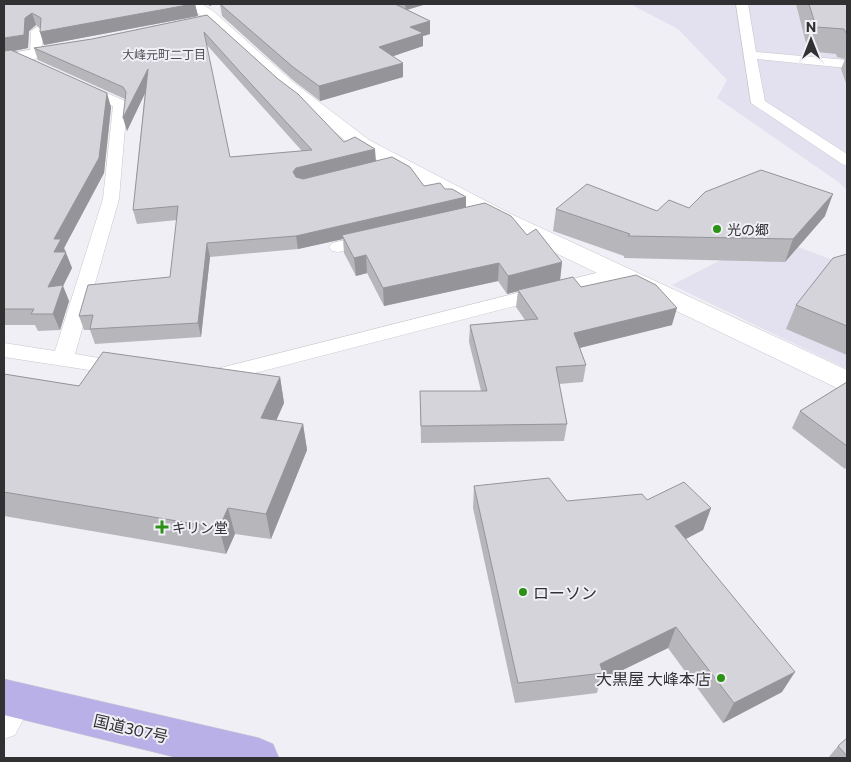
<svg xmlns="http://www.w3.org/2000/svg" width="851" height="762" font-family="Commissioner,'Noto Sans JP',sans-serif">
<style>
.built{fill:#e3e1ef}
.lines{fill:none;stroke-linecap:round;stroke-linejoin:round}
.service-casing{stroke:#c7c7cd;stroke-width:1}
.minor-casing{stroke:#c7c7cd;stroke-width:1}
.trunk-casing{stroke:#cecdce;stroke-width:1}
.service{fill:#fff;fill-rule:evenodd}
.minor{fill:#fff;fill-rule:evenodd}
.trunk{fill:#bab0e8;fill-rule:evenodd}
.wall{fill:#b6b6bb;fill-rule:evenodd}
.shaded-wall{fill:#949499}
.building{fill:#d4d4da;stroke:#949499;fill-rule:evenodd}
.poi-dot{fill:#2b9215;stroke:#f0eff6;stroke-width:2}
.labels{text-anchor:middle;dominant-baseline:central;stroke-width:4;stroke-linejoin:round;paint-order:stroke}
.far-neighbourhood-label{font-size:12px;fill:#4e4d53;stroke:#f0eff6}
.poi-label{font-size:14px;fill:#313033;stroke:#f0eff6;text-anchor:start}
.near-poi-label{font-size:16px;fill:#313033;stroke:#f0eff6;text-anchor:start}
.near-street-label{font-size:16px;fill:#313033;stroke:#f0eff6}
</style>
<rect width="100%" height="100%" fill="#f0eff6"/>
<path class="built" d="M 634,4 L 847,4 L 847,190 L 837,181 L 717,98 L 727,80 L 678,29 L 634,6 Z
M 768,236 L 847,265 L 847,369 L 672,285 Z"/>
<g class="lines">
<defs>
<path id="service" d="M 736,4 L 748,4 L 756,52 L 847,60 L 847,68 L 757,59 L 765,101 L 847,154 L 847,166 L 842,164 L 751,103 Z
M 37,27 L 43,31 L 42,54 L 36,58 L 30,54 L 31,31 Z
M 84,83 L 125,101 L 127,104 L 119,199 L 75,354 L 129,363 L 132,368 L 129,373 L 122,375 L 4,357 L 4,343 L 55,351 L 103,199 L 113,106 L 79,90 L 77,87 Z
M 371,234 L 377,235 L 380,239 L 377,243 L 338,252 L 332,251 L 329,247 L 332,243 Z
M 616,268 L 623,270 L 625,274 L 623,278 L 208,385 L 201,383 L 197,378 L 201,373 L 208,371 Z
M 18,687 L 28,691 L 33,701 L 15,735 L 4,739 L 4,697 L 8,691 Z"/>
<path id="minor" d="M 185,4 L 202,4 L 213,11 L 293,82 L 369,140 L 511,214 L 847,370 L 847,390 L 837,388 L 495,224 L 355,148 L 281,90 L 203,17 Z
M 74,43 L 80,45 L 82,48 L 80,51 L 4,64 L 4,54 Z"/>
<path id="trunk" d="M 4,679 L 259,738 L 273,744 L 279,758 L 178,758 L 4,715 Z"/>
</defs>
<use href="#service" class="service-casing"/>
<use href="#minor" class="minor-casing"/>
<use href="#trunk" class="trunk-casing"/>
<use href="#service" class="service"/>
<use href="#minor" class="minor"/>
<use href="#trunk" class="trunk"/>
</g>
<path class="wall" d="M 4,4 L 195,4 L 198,16 L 44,45 L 40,32 L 40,28 L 36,25 L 29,31 L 28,48 L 13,51 L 111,107 L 104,173 L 64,248 L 72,268 L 63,286 L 69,301 L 60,330 L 38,331 L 35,325 L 4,325 Z
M 220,4 L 423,4 L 423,5 L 407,10 L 430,21 L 430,34 L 423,36 L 423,46 L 393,56 L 403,77 L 320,101 L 294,81 L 222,16 Z
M 796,4 L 847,4 L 847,86 L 841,69 L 845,59 L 837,57 L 836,54 L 808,51 Z
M 207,15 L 344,142 L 376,161 L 424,186 L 445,189 L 466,197 L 466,207 L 527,235 L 562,262 L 560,280 L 581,287 L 672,325 L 580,348 L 586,365 L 583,382 L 559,384 L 567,424 L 564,441 L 421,443 L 420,391 L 481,391 L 469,342 L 470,325 L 525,320 L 516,307 L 518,291 L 507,294 L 498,281 L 384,306 L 367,273 L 356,276 L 344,253 L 343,239 L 298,249 L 210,257 L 201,337 L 95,344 L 90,330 L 84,330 L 79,316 L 170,277 L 177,220 L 137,224 L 133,210 L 145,92 L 127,131 L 125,99 L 38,60 L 34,48 L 92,39 ZM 206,44 L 302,151 L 230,157 Z
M 689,208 L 825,216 L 785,262 L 624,258 L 624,256 L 553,231 L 556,209 L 657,211 Z
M 847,254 L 847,355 L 786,329 L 796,305 Z
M 4,374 L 79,386 L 280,377 L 284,403 L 276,420 L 303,424 L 307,450 L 271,539 L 235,534 L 226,554 L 4,516 Z
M 847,382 L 847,467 L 845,469 L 792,428 L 800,411 Z
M 474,486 L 567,501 L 711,508 L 703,530 L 686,539 L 782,692 L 723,723 L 668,648 L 600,681 L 597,693 L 515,703 L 473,508 Z
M 847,738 L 847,758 L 828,758 L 838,746 Z"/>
<path class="shaded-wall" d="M 193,4 L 195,4 L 198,16 L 44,45 L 40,32 Z
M 209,4 L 216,4 L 209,6 Z
M 405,4 L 423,4 L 423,5 L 406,10 Z
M 32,13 L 36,25 L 29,31 L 28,48 L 4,53 L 4,38 L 25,18 Z
M 430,21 L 430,34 L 423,36 L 423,46 L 379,61 L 379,47 L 410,27 Z
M 403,63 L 403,77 L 320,101 L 319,86 Z
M 148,69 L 151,81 L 127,131 L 123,118 Z
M 107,93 L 111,107 L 104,173 L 64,248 L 72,268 L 63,286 L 69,301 L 60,330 L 53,314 L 48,287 L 54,252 L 54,239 Z
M 375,149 L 376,162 L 298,181 L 293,172 L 296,168 Z
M 833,194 L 825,216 L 785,262 L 793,239 Z
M 466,197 L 466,210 L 342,235 L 343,239 L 298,249 L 296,236 Z
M 207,243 L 210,257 L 201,337 L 198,323 Z
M 366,255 L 367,273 L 356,276 L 354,258 Z
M 562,262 L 560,280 L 507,294 L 508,276 Z
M 499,263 L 498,281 L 384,306 L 383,288 Z
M 677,308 L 672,325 L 571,350 L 574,333 Z
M 280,377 L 284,403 L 266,444 L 261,418 Z
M 303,424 L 307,450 L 271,539 L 266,514 Z
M 228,508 L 235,534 L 226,554 L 219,528 Z
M 711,508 L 703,530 L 668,548 L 675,526 Z
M 676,627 L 668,648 L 600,681 L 603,673 L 600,664 Z
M 795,672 L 782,692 L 723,723 L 734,703 Z"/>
<path class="building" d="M 4,4 L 193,4 L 40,32 L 41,18 L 32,13 L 25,18 L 24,35 L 4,38 Z
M 220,4 L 395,4 L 430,21 L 410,27 L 423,33 L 379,47 L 403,63 L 319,86 L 293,67 Z
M 809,4 L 847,4 L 847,33 L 846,33 L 844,29 L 816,27 Z
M 207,15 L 278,79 L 298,94 L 344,142 L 355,137 L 375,149 L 296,168 L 293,172 L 296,177 L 303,179 L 392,157 L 410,167 L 424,186 L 440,183 L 445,189 L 452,189 L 466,197 L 296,236 L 207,243 L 198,323 L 90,329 L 93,315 L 79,316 L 88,285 L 170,277 L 178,206 L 133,210 L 148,69 L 123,118 L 126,92 L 123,87 L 34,48 L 92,39 ZM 204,32 L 241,73 L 312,150 L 230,157 Z
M 11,50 L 107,93 L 99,158 L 54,239 L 61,239 L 54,252 L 66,252 L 48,287 L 63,285 L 53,314 L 31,314 L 34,309 L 4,309 L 4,51 Z
M 761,170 L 833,194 L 793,239 L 628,236 L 630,234 L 556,209 L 587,184 L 657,211 L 669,200 L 689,208 L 705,192 Z
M 485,203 L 511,216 L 527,235 L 536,229 L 562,262 L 508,276 L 499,263 L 383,288 L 366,255 L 354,258 L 342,235 Z
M 847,254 L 847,326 L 796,305 L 833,258 Z
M 636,275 L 656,285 L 677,308 L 574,333 L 586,365 L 556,367 L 567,424 L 421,426 L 420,391 L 487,391 L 470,325 L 538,319 L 518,290 L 573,277 L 581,287 Z
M 103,352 L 280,377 L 261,418 L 303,424 L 266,514 L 228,508 L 219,528 L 4,492 L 4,374 L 79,386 Z
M 847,382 L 847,446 L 800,411 Z
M 549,478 L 567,501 L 642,494 L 647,500 L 684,482 L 711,508 L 675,526 L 795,672 L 734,703 L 676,627 L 600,664 L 603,673 L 518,683 L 474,486 Z
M 847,738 L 847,756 L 838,746 Z"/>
<g class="poi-dot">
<circle cx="717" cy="229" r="5"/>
<path d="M159.5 519.5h5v5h5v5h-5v5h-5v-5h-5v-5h5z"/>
<circle cx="523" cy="592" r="5"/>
<circle cx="721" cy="678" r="5"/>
</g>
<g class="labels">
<g class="far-neighbourhood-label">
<text x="164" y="54">大峰元町二丁目</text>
</g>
<g class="poi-label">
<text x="727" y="229">光の郷</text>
<text x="172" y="527">キリン堂</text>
</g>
<g class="near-poi-label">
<text x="533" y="592">ローソン</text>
<text x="711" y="678" text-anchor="end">大黒屋 大峰本店</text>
</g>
<g class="near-street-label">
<text transform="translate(131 728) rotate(13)">国道307号</text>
</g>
</g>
<rect width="851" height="762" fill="none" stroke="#313033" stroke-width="10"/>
<g transform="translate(811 40)" stroke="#f0eff6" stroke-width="4" paint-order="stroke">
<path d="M0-4L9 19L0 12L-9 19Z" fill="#313033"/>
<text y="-8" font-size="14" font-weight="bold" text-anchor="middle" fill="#313033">N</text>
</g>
</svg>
